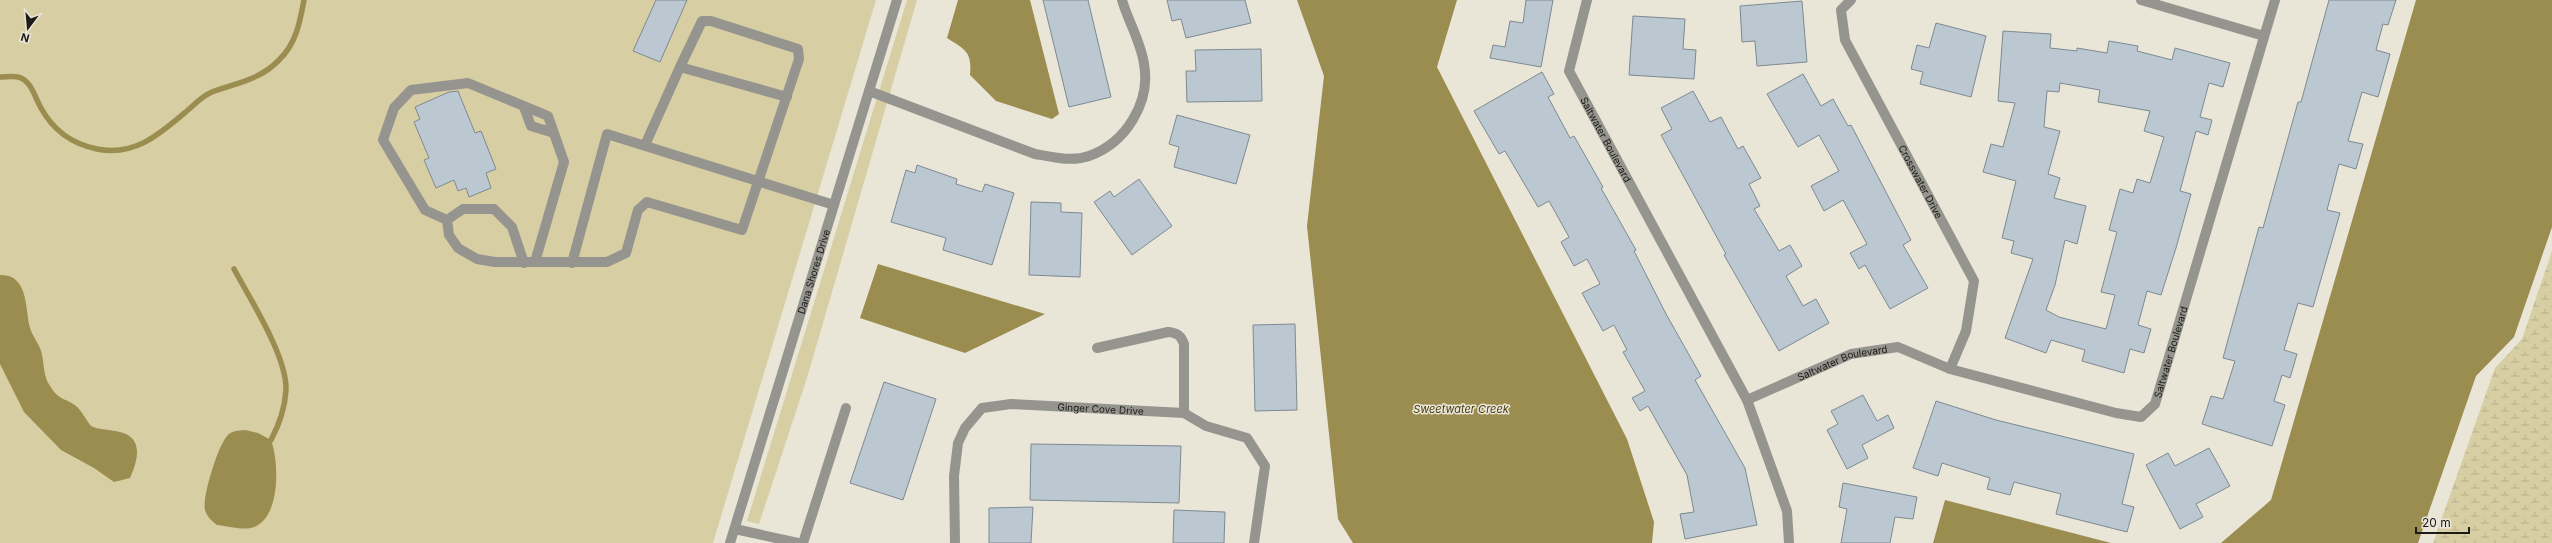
<svg xmlns="http://www.w3.org/2000/svg" width="2552" height="543" font-family="Inter,sans-serif">
<style>
.green{fill:#d8cea4}
.wetland{fill:url(#wetland-marsh)}
.water{fill:#9b8c4f}
.lines{fill:none;stroke-linecap:round;stroke-linejoin:round}
.stream{stroke:#9b8c4f;stroke-width:5.5}
.building{fill:#bcc8d1;stroke:#7d8991;fill-rule:evenodd}
.service{stroke:#96948f;stroke-width:10}
.minor{stroke:#96948f;stroke-width:10}
.tertiary{stroke:#96948f;stroke-width:10}
.labels{text-anchor:middle;dominant-baseline:central;stroke-width:3;stroke-linejoin:round;paint-order:stroke}
.street-label{font-size:10px;fill:#1c1b16;stroke:#e9e6d8}
.water-label{font-size:11px;font-style:italic;fill:#473c09;stroke:#e9e6d8}
</style>
<defs>
<pattern id="wetland-marsh" width="20" height="14" patternUnits="userSpaceOnUse"><rect width="20" height="14" fill="#d8cea4"/><path d="M1 5h8M5 5V1M11 12h8M15 12V8" fill="none" stroke="#b9b08c"/></pattern>
</defs>
<rect width="100%" height="100%" fill="#e9e6d8"/>
<path class="green" d="M 0,0 L 876,0 L 713,543 L 0,543 Z
M 907,0 L 917,0 L 807,378 L 759,524 L 747,521 Z"/>
<path class="wetland" d="M 2552,251 L 2552,543 L 2433,543 L 2495,368 L 2522,339 Z"/>
<path class="water" d="M 958,0 L 1030,0 L 1059,114 L 1052,119 L 996,101 L 970,75 C 972,52 966,50 947,38 Z
M 1297,0 L 1457,0 L 1437,67 L 1627,439 L 1654,522 L 1652,543 L 1353,543 L 1338,519 L 1307,226 L 1324,76 Z
M 2416,0 L 2552,0 L 2552,227 L 2514,337 L 2476,376 L 2418,543 L 2221,543 L 2271,500 Z
M 878,264 L 1045,314 L 965,353 L 860,318 Z
M 0,275 C 29,274 25,310 30,328 C 32,335 37,341 40,348 C 45,360 42,375 50,386 C 59,401 66,398 76,406 C 82,411 86,420 91,426 C 99,430 106,429 115,431 C 144,435 139,458 130,478 L 114,482 L 94,468 L 61,450 L 24,412 L 0,364 Z
M 245,430 L 258,433 L 271,440 C 279,461 281,517 254,527 C 244,531 227,526 217,525 C 212,521 207,517 205,510 C 202,497 218,446 227,436 C 232,430 238,431 245,430 Z
M 1945,500 L 2111,543 L 1933,543 Z"/>
<g class="lines">
<path class="stream" d="M 0,77 C 7,77 15,75 21,78 C 32,83 35,98 41,108 C 53,130 72,144 97,149 C 135,157 161,133 188,110 C 195,104 202,96 212,92 C 236,83 260,80 279,60 C 296,44 300,22 304,0
M 234,269 C 250,299 287,356 286,390 C 285,407 279,425 271,440"/>
</g>
<path class="building" d="M 656,0 L 687,0 L 660,62 L 633,51 Z
M 1043,0 L 1088,0 L 1111,97 L 1069,107 Z
M 1167,0 L 1245,0 L 1251,23 L 1186,38 L 1181,19 L 1172,21 Z
M 1526,0 L 1553,0 L 1541,67 L 1490,58 L 1493,45 L 1505,47 L 1510,21 L 1523,23 Z
M 2329,0 L 2396,0 L 2388,25 L 2383,24 L 2376,50 L 2390,54 L 2378,97 L 2362,92 L 2348,141 L 2363,144 L 2356,169 L 2339,164 L 2327,210 L 2340,213 L 2313,307 L 2298,303 L 2284,350 L 2297,354 L 2290,378 L 2282,375 L 2274,401 L 2285,405 L 2272,446 L 2202,424 L 2211,396 L 2223,399 L 2235,361 L 2223,358 L 2259,227 L 2263,228 L 2298,102 L 2301,102 Z
M 1802,1 L 1807,62 L 1757,66 L 1755,41 L 1742,42 L 1740,6 Z
M 1633,16 L 1685,19 L 1683,49 L 1696,50 L 1694,79 L 1629,75 Z
M 1936,23 L 1986,36 L 1971,97 L 1920,84 L 1923,72 L 1911,69 L 1917,45 L 1929,48 Z
M 2003,31 L 2051,34 L 2050,48 L 2077,51 L 2077,48 L 2107,53 L 2109,41 L 2138,46 L 2137,51 L 2172,60 L 2175,48 L 2230,63 L 2223,87 L 2209,83 L 2200,117 L 2212,120 L 2208,135 L 2196,131 L 2180,191 L 2191,194 L 2176,248 L 2161,295 L 2147,291 L 2138,325 L 2151,329 L 2144,353 L 2130,349 L 2124,373 L 2082,361 L 2085,350 L 2051,340 L 2046,353 L 2005,338 L 2033,259 L 2011,253 L 2014,241 L 2002,238 L 2016,181 L 1983,172 L 1991,144 L 2003,147 L 2015,103 L 1998,101 ZM 2060,83 L 2100,90 L 2098,102 L 2150,111 L 2144,131 L 2164,137 L 2150,183 L 2137,179 L 2133,193 L 2120,189 L 2109,230 L 2117,232 L 2101,292 L 2115,295 L 2106,329 L 2059,317 L 2046,310 L 2055,285 L 2065,240 L 2077,244 L 2086,206 L 2054,198 L 2060,178 L 2048,174 L 2060,131 L 2044,127 L 2047,91 L 2059,92 Z
M 1261,49 L 1262,101 L 1187,102 L 1186,71 L 1196,71 L 1195,50 Z
M 1542,72 L 1554,94 L 1548,97 L 1570,138 L 1574,136 L 1603,187 L 1601,188 L 1636,250 L 1634,251 L 1666,314 L 1701,376 L 1695,380 L 1745,468 L 1757,525 L 1685,539 L 1680,514 L 1694,512 L 1687,475 L 1648,406 L 1640,411 L 1632,398 L 1645,391 L 1623,352 L 1627,350 L 1614,325 L 1603,331 L 1582,293 L 1600,284 L 1587,259 L 1574,266 L 1561,242 L 1569,237 L 1549,201 L 1538,207 L 1505,151 L 1499,154 L 1474,111 Z
M 1803,74 L 1821,106 L 1833,99 L 1848,126 L 1851,125 L 1911,240 L 1903,245 L 1928,288 L 1890,309 L 1865,265 L 1859,269 L 1850,253 L 1867,244 L 1843,200 L 1824,211 L 1811,186 L 1839,171 L 1819,135 L 1798,147 L 1767,94 Z
M 458,91 L 475,133 L 481,131 L 496,169 L 486,173 L 491,188 L 469,197 L 466,188 L 458,191 L 454,180 L 436,188 L 424,160 L 429,158 L 414,122 L 420,119 L 415,107 L 449,92 Z
M 1693,91 L 1710,122 L 1721,117 L 1738,149 L 1743,146 L 1761,178 L 1749,184 L 1760,206 L 1754,209 L 1779,251 L 1790,245 L 1802,266 L 1786,276 L 1803,306 L 1816,299 L 1829,323 L 1779,351 L 1724,255 L 1726,254 L 1661,135 L 1672,129 L 1661,108 Z
M 1177,115 L 1250,135 L 1236,184 L 1174,167 L 1179,147 L 1169,144 Z
M 917,165 L 957,179 L 956,184 L 982,192 L 985,184 L 1014,193 L 992,265 L 943,250 L 946,238 L 891,222 L 906,170 L 915,173 Z
M 1139,179 L 1172,226 L 1132,255 L 1094,202 L 1110,191 L 1114,197 Z
M 1031,202 L 1061,203 L 1061,212 L 1082,213 L 1080,277 L 1029,275 Z
M 1295,324 L 1297,410 L 1255,411 L 1253,325 Z
M 884,382 L 936,399 L 903,500 L 850,483 Z
M 1863,395 L 1877,421 L 1888,415 L 1894,428 L 1862,445 L 1868,458 L 1847,469 L 1827,430 L 1838,424 L 1831,411 Z
M 1936,401 L 1996,420 L 2134,454 L 2122,504 L 2134,507 L 2127,532 L 2056,514 L 2061,494 L 2014,482 L 2010,495 L 1987,489 L 1990,478 L 1942,463 L 1938,476 L 1913,468 Z
M 1031,444 L 1181,446 L 1179,503 L 1030,500 Z
M 2209,448 L 2230,486 L 2196,504 L 2203,517 L 2180,529 L 2146,465 L 2168,453 L 2175,466 Z
M 1843,483 L 1917,497 L 1913,519 L 1895,517 L 1890,543 L 1841,543 L 1847,509 L 1839,507 Z
M 1033,507 L 1031,543 L 989,543 L 989,508 Z
M 1174,510 L 1225,512 L 1224,543 L 1173,543 Z"/>
<g class="lines">
<path class="service" d="M 869,91 L 1035,154 C 1052,157 1072,162 1089,156 C 1126,143 1151,102 1144,64 C 1141,42 1128,21 1122,0
M 524,107 L 531,126 L 554,133
M 645,145 L 680,67
M 447,220 L 425,210 L 383,140 L 394,108 L 411,90 L 468,83 L 548,116 L 564,162 L 535,262
M 524,263 L 512,227 L 494,209 L 463,209 L 447,220 L 449,235 L 458,248 L 477,259 L 495,262 L 607,262 L 626,253 L 638,210 L 647,202 L 742,230 L 799,59 L 798,49 L 711,21 L 702,21 L 680,67 L 787,97
M 572,263 L 607,134 L 834,205
M 1097,348 L 1168,332 C 1177,333 1181,335 1184,344 L 1184,413
M 803,543 L 846,408"/>
<g class="minor">
<path id="s1" d="M 1587,0 L 1569,71 L 1747,400 L 1787,511 L 1789,543"/>
<path id="s2" d="M 1851,0 L 1841,10 L 1845,40 L 1974,281 L 1966,331 L 1950,369"/>
<path d="M 2141,0 L 2264,36"/>
<path id="s3" d="M 1747,400 L 1851,354 L 1898,347 L 1950,369 L 2116,413 L 2141,417 L 2155,404 L 2275,0"/>
<path d="M 735,529 L 798,543"/>
<path id="s4" d="M 955,543 L 954,476 L 958,443 L 965,428 L 982,408 L 1011,404 L 1184,413 L 1206,426 L 1247,438 L 1265,466 L 1254,543"/>
</g>
<path class="tertiary" id="s5" d="M 730,543 L 897,0"/>
</g>
<g class="labels">
<g class="street-label">
<text stroke="none"><textPath href="#s1" startOffset="151">Saltwater Boulevard</textPath></text>
<text stroke="none"><textPath href="#s2" startOffset="205">Crosswater Drive</textPath></text>
<text stroke="none"><textPath href="#s5" startOffset="284">Dana Shores Drive</textPath></text>
<text stroke="none"><textPath href="#s3" startOffset="488">Saltwater Boulevard</textPath></text>
<text stroke="none"><textPath href="#s3" startOffset="103">Saltwater Boulevard</textPath></text>
<text stroke="none"><textPath href="#s4" startOffset="262">Ginger Cove Drive</textPath></text>
</g>
<g class="water-label">
<text x="1461" y="409">Sweetwater Creek</text>
</g>
</g>
<g transform="translate(28 28) rotate(196)" stroke="#e9e6d8" stroke-width="3" paint-order="stroke">
<path d="M0-3L7 15L0 10L-7 15Z" fill="#1c1b16"/>
<text y="-6" font-size="11" font-weight="bold" text-anchor="middle" fill="#1c1b16">N</text>
</g>
<path d="M2416 527v6h53v-6" fill="none" stroke="#1c1b16" stroke-width="2"/>
<text x="2422" y="527" font-size="12" fill="#1c1b16" stroke="#e9e6d8" stroke-width="3" paint-order="stroke">20 m</text>
</svg>
